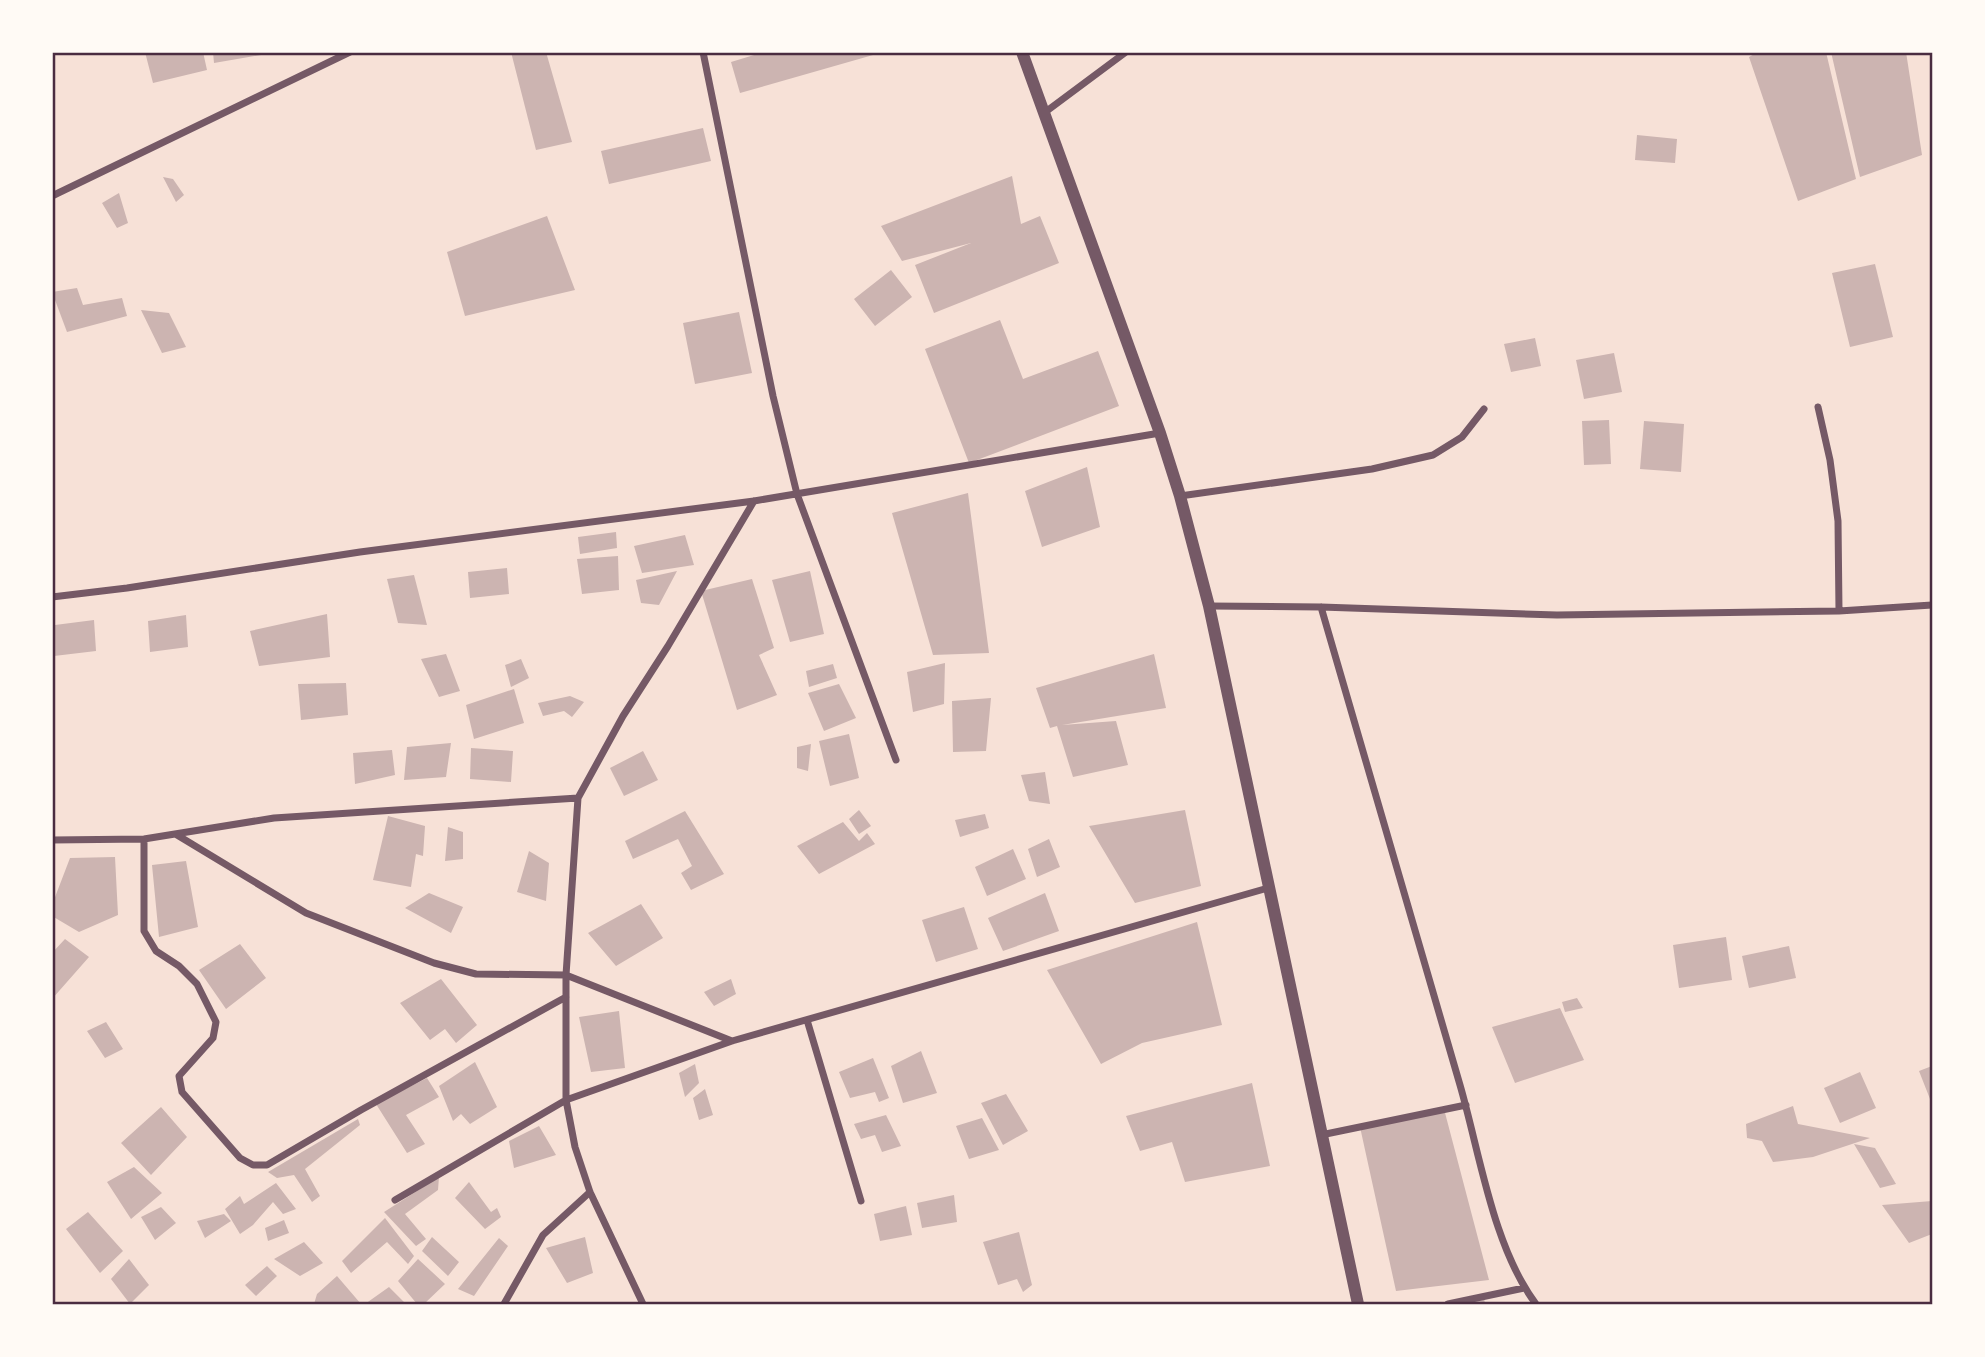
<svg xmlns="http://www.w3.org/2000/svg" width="1985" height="1357" font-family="'Noto Sans',sans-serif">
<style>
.building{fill:#ccb4b1}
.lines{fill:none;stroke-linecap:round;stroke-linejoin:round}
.minor{stroke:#755966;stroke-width:7}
.tertiary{stroke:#755966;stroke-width:12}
.neatline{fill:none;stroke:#4a2c40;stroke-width:2.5}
</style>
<rect width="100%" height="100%" fill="#f7e1d7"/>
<path class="building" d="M 145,52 L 203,52 L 207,70 L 153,83 Z
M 213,52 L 267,52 L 267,54 L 214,63 Z
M 511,52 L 546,52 L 572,142 L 536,150 Z
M 764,52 L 880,52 L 880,53 L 740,93 L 731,62 Z
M 1758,52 L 1826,52 L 1856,179 L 1798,201 L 1749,57 Z
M 1831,52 L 1906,52 L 1922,155 L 1860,177 Z
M 703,128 L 711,161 L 609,184 L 601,151 Z
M 1637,135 L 1677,139 L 1675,163 L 1635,160 Z
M 1012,176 L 1021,224 L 1040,216 L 1059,263 L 934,313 L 915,265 L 971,243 L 902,261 L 881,226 Z
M 163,177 L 173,179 L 184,195 L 176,202 Z
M 119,193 L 128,223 L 117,228 L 102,203 Z
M 547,216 L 575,290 L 465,316 L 447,252 Z
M 1875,264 L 1893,337 L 1850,347 L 1832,273 Z
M 891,270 L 912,297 L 875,326 L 854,299 Z
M 77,288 L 83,305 L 122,298 L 127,316 L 67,332 L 52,292 Z
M 141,310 L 169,313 L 186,347 L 162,353 Z
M 739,312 L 752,373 L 695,384 L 683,323 Z
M 1000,320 L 1023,379 L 1098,351 L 1119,406 L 969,463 L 925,349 Z
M 1535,338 L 1541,366 L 1511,372 L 1504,344 Z
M 1614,353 L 1622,392 L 1584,399 L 1576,360 Z
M 1609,420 L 1611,464 L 1584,465 L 1582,421 Z
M 1644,421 L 1684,424 L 1681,472 L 1640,469 Z
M 1087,467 L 1100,527 L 1042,547 L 1025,491 Z
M 968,493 L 989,653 L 933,655 L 892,513 Z
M 616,532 L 617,548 L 580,554 L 578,537 Z
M 685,535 L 694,565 L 642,573 L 634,546 Z
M 618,556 L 619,590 L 582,594 L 577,559 Z
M 507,568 L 509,594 L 470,598 L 468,572 Z
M 677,571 L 659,605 L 641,603 L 636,580 Z
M 810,571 L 824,634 L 790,642 L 772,580 Z
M 414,575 L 427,625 L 398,623 L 387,579 Z
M 752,579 L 774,648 L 759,655 L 777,695 L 737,710 L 701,591 Z
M 327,614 L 330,657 L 259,666 L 250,631 Z
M 186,615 L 188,647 L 150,652 L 148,621 Z
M 94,620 L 96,651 L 54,656 L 55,625 Z
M 446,654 L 460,691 L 439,697 L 421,659 Z
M 1154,654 L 1166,708 L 1062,725 L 1116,721 L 1128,765 L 1073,777 L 1057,726 L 1050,728 L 1036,688 Z
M 521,659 L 529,678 L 511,687 L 505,665 Z
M 945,663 L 944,704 L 913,712 L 907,672 Z
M 833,664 L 837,678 L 809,687 L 806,671 Z
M 346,683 L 348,715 L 301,720 L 298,684 Z
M 839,684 L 856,718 L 824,731 L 808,693 Z
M 514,689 L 524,723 L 474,739 L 466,705 Z
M 570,696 L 584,702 L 572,717 L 564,711 L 543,716 L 538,703 Z
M 991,698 L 986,751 L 953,752 L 952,701 Z
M 849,734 L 859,778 L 830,786 L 819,741 Z
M 451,743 L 446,777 L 404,780 L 407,747 Z
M 811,744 L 808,771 L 797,768 L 797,747 Z
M 471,748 L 513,751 L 511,782 L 470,779 Z
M 392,750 L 395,775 L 355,784 L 353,753 Z
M 643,751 L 658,780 L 624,796 L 610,768 Z
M 1045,772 L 1050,804 L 1029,801 L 1021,775 Z
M 859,810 L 871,826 L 859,834 L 849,819 Z
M 1185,810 L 1201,886 L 1135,903 L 1089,826 Z
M 685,811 L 724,874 L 691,890 L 681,873 L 692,866 L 678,839 L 633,859 L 625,841 Z
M 985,814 L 989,828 L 960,837 L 955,820 Z
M 388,816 L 425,826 L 423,856 L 416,854 L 411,887 L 373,880 Z
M 843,822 L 859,841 L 867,833 L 875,844 L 819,874 L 797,846 Z
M 448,827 L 463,832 L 463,859 L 445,861 Z
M 1049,839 L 1060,867 L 1037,877 L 1028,849 Z
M 1013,849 L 1026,879 L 987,896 L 975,867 Z
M 529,851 L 549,863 L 546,901 L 517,892 Z
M 115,857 L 118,915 L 79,932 L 52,916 L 52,905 L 70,858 Z
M 186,861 L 198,927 L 159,937 L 152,865 Z
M 429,893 L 463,907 L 451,933 L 405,908 Z
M 1045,893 L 1059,931 L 1003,951 L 988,918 Z
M 641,904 L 663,938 L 616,966 L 588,933 Z
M 964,907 L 978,949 L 936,962 L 922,920 Z
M 1197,922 L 1222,1025 L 1142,1043 L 1101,1064 L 1047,970 Z
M 1726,937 L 1732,980 L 1679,988 L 1673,945 Z
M 65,939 L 89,957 L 52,999 L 52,953 Z
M 240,944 L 266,978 L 226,1009 L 199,970 Z
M 1789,946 L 1796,978 L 1749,988 L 1742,956 Z
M 441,979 L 477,1025 L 456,1043 L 445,1029 L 430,1040 L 400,1003 Z
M 731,979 L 736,994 L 714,1006 L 704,992 Z
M 1577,998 L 1583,1008 L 1565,1012 L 1562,1002 Z
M 1560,1008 L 1584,1060 L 1515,1083 L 1492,1027 Z
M 619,1011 L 625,1068 L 591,1072 L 579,1017 Z
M 106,1022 L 123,1049 L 105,1058 L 87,1031 Z
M 921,1051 L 937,1093 L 903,1103 L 891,1066 Z
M 873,1058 L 889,1098 L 879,1102 L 875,1092 L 850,1098 L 839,1072 Z
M 475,1062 L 497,1107 L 470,1124 L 461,1114 L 453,1121 L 439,1086 Z
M 695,1064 L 699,1083 L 685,1097 L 679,1073 Z
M 1932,1066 L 1932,1098 L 1930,1099 L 1919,1071 Z
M 1860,1072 L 1876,1108 L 1840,1123 L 1824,1088 Z
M 427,1078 L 439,1097 L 406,1115 L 425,1144 L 407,1153 L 376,1104 Z
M 1252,1083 L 1270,1166 L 1185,1182 L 1172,1142 L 1140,1151 L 1126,1116 Z
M 705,1089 L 713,1115 L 699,1120 L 693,1098 Z
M 1006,1094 L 1028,1131 L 1003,1145 L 981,1103 Z
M 1793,1106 L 1798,1124 L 1870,1138 L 1813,1157 L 1773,1162 L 1762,1141 L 1747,1138 L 1746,1124 Z
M 161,1107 L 187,1137 L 151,1175 L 121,1143 Z
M 1444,1109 L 1489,1280 L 1396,1291 L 1360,1127 Z
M 886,1115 L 901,1146 L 882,1152 L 875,1135 L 861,1139 L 854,1124 Z
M 982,1118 L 999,1150 L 969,1159 L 956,1126 Z
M 358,1119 L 360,1125 L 305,1169 L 320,1196 L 312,1202 L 294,1175 L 277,1178 L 268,1172 Z
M 539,1126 L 556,1155 L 514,1168 L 509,1141 Z
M 1854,1144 L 1875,1148 L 1896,1184 L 1880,1188 Z
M 134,1167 L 162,1193 L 131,1219 L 107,1182 Z
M 439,1177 L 438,1190 L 405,1214 L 426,1239 L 416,1246 L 384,1212 Z
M 469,1182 L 491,1212 L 497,1208 L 501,1217 L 485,1229 L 455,1198 Z
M 276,1183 L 296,1209 L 283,1214 L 273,1202 L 253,1225 L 240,1234 L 225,1209 L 240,1196 L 244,1204 Z
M 954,1195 L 957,1222 L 922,1228 L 917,1203 Z
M 1932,1201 L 1932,1234 L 1909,1243 L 1882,1205 Z
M 906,1206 L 912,1235 L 880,1241 L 874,1214 Z
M 161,1207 L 176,1223 L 155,1240 L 141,1217 Z
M 88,1212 L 123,1251 L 100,1273 L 66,1229 Z
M 224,1214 L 231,1221 L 205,1238 L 197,1221 Z
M 385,1218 L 414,1256 L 408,1264 L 387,1242 L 351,1273 L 342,1261 Z
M 284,1220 L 289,1233 L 268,1241 L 265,1228 Z
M 1019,1232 L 1032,1285 L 1023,1292 L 1017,1279 L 998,1285 L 983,1242 Z
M 432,1237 L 459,1262 L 448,1276 L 422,1251 Z
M 585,1237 L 593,1273 L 567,1283 L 546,1248 Z
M 499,1238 L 508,1246 L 474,1296 L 458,1289 Z
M 304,1242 L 323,1263 L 300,1276 L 274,1259 Z
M 129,1259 L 149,1285 L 130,1304 L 111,1279 Z
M 418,1259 L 445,1284 L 424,1304 L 417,1304 L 398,1281 Z
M 267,1266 L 277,1276 L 256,1296 L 245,1285 Z
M 337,1276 L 361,1304 L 314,1304 L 317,1294 Z
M 389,1287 L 404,1302 L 402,1304 L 365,1304 Z
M 1484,1297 L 1485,1304 L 1459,1304 Z"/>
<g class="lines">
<path class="minor" d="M 703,52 L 773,396 L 797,494 L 896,760
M 1044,113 L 1126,52
M 52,196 L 350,52
M 1818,407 L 1830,460 L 1838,521 L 1839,611
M 1180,496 L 1372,469 L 1433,455 L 1462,437 L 1484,409
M 52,597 L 127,588 L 360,552 L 754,501 L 1160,433
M 1209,606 L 1321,607 L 1557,615 L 1839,611 L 1932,605
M 1321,607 C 1367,766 1414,926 1460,1085 C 1480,1154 1493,1247 1536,1304
M 177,835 L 306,913 L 434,963 L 476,974 L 566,975 L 732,1041
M 144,839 L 144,931 L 156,951 L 179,966 L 197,984 L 216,1022 L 213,1038 L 179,1076 L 182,1092 L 240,1158 L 253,1165 L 267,1165 L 361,1110 L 566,997
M 52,840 L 144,839 L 274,818 L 578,798
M 807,1020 L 861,1201
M 1321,1135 L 1466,1105
M 395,1200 L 566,1100 L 732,1041 L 1268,888
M 504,1304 L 543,1235 L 590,1192
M 643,1304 L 590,1192 L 575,1147 L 566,1100 L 566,975 L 578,798 L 623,716 L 668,646 L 754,501
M 1448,1304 L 1524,1288"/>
<path class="tertiary" d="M 1022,52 L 1160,433 L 1180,496 L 1209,606 L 1358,1304"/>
</g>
<rect width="1985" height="1357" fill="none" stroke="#fffaf5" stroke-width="108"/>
<rect x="54" y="54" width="1877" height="1249" class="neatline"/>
</svg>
